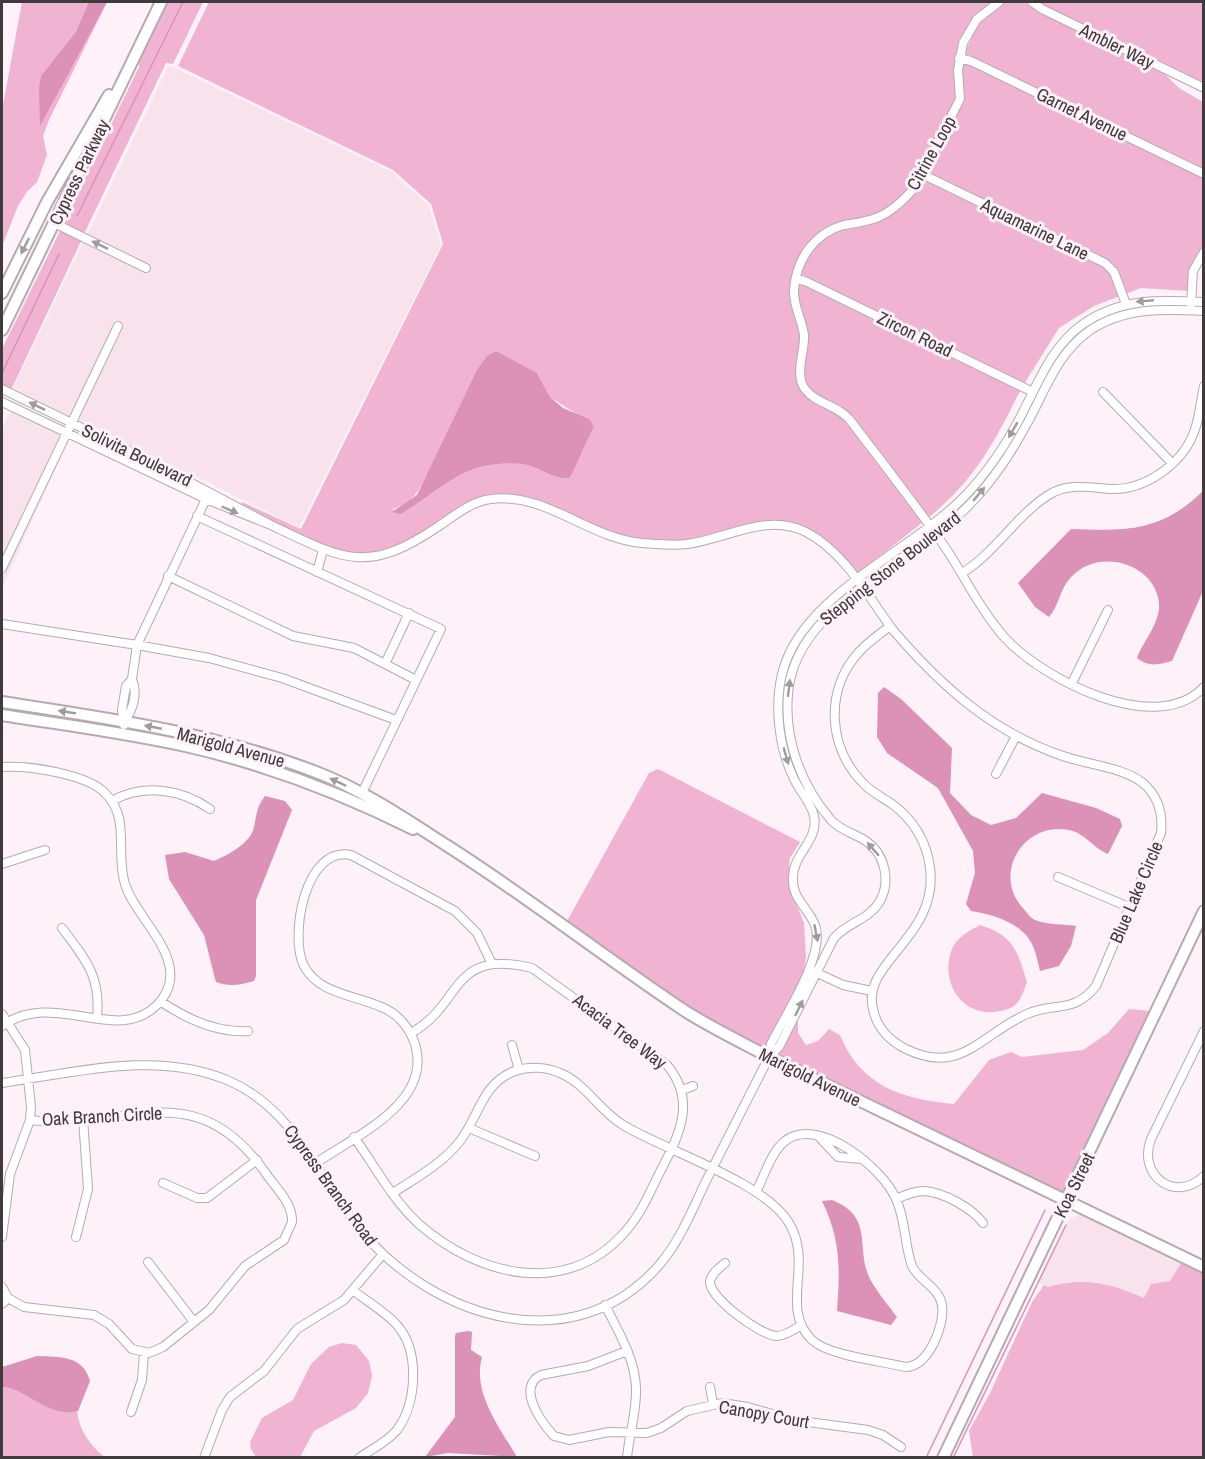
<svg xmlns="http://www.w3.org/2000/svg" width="1205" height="1459" font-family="'Archivo Narrow',sans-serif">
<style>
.built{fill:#f8e3ec}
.green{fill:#f1b3d2;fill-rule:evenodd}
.water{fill:#dc91b7}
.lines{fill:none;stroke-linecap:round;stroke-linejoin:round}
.stream{stroke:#dc91b7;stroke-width:1.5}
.minor-casing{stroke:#b6aab0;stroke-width:10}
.major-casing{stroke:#b6aab0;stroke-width:14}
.minor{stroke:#fff;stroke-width:8}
.major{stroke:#fff;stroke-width:10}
.oneway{fill:#9f9c9e}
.labels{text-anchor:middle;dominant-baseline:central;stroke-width:6;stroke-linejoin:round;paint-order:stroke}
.street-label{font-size:18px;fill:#3f3a3c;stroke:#fef1f7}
</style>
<rect width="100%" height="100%" fill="#fef1f7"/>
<path class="built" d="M 169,65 L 392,172 L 429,206 L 441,245 L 299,527 L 13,388 Z
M 11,410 L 63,435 L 2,561 L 2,430 Z
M 69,438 L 2,588 L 2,576 Z
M 1084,1214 L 1183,1260 L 1170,1281 L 1160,1284 L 1144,1299 L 1095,1282 L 1048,1287 L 1038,1282 L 1063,1228 L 1071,1218 Z"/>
<path class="green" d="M 22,2 L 107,2 L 49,120 L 43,136 L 47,155 L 37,182 L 27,192 L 18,206 L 2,246 L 3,105 Z
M 164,2 L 203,2 L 173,64 L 166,63 L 84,234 L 63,224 L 139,67 L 139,54 Z
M 209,2 L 994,2 L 975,17 L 960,42 L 955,70 L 957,98 L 912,185 L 902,197 L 876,215 L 842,223 L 803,251 L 798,260 L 792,304 L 801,335 L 800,387 L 837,411 L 848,421 L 923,522 L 856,575 C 838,551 817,527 785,522 C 761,519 741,528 718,534 C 692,541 665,544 638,539 C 593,532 549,493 505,494 C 480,495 461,511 440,524 C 426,532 412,542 396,548 C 342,571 286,529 241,504 L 242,502 L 301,529 L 443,244 L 431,204 L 393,170 L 178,66 ZM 537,373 L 550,397 L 594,425 L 570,478 C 554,481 539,466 522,464 C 464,459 446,487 401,514 L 392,509 C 412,504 418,492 427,475 Z
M 1004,2 L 1027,2 L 1040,12 L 1163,72 L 1179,88 L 1203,102 L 1203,171 L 963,56 L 980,21 Z
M 1036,2 L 1203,2 L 1203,85 L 1043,7 Z
M 962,61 L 1203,177 L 1203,247 L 1193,261 L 1189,291 L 1141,288 L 1125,294 L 1116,270 L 1107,261 L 926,173 L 963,100 Z
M 923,178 L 1104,266 L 1111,273 L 1120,296 L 1094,306 L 1059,328 L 1024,384 L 799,277 L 809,254 L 822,240 L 845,228 L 879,220 Z
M 61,229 L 82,239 L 11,390 L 2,385 L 2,349 Z
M 798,283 L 1021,389 C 994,443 975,480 927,519 L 847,412 C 835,402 819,400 808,388 C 798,376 807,352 807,338 C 807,319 796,303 798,283 Z
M 127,725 L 194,738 L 315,775 L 403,819 L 313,783 L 126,731 Z
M 658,769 L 800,842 L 790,858 L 788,882 L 804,923 L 806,957 L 804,972 L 768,1042 L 766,1053 L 689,1009 L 566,923 L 649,773 Z
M 980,925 C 1014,936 1017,950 1027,982 C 1024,989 1022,998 1017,1003 C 1013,1008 1006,1010 1000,1011 C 963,1019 939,983 952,949 C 957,937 969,931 980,925 Z
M 1129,1009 L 1150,1011 L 1061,1195 L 774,1057 L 782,1049 L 798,1016 L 798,1033 L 806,1045 L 818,1041 L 829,1029 L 840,1035 C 861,1087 903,1099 954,1104 L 989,1060 L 1011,1052 L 1022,1057 L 1083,1050 L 1108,1033 Z
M 1183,1260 L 1203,1270 L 1203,1457 L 973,1457 L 969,1431 L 990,1393 L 1032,1302 L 1044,1285 L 1048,1287 C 1085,1277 1109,1283 1144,1298 L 1151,1284 L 1170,1281 Z
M 342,1343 L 356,1345 L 369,1361 L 372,1376 L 368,1393 L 356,1408 L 314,1431 L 300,1457 L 256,1457 L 251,1449 L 250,1442 L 262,1418 L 293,1400 L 311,1364 L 329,1347 Z
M 2,1387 C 27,1388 48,1418 77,1411 C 79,1430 90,1446 105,1457 L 2,1458 Z"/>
<path class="water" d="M 89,2 L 107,2 L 40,126 L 39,88 L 41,76 L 76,32 Z
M 496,351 L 537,373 L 550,397 L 563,408 L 589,419 L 594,426 L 570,478 C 554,481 539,466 522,464 C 464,459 446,487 401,514 L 392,512 L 417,495 L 477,370 L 487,356 Z
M 1203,491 L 1203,591 L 1172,661 C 1158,665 1148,667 1137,658 C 1144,639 1164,620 1158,597 C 1150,564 1104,551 1078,571 C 1058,586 1062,602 1049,617 L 1035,607 L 1018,583 L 1071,529 C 1127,531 1161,532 1203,491 Z
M 884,687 L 901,699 L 952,748 L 950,793 L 971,815 L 991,825 L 1016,818 L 1042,793 L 1096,808 L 1120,819 L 1122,826 L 1108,854 C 1093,848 1085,833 1069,830 C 1025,821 992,872 1022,907 C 1026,911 1030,918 1035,920 C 1046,925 1064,924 1076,926 L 1071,946 L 1059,966 L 1040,971 C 1038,963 1036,952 1032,944 C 1022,923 992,914 971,911 L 966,904 L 975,873 L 973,851 L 938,788 L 887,753 L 877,737 L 878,693 Z
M 265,796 L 285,801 L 292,810 L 256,900 L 256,976 L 254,981 C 242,985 227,987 216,982 L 214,975 L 204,935 L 169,879 L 165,855 L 185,852 L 214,861 C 228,855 251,843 254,827 C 257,814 256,808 265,796 Z
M 832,1200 C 875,1217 855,1248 870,1279 C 877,1292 888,1305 897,1317 L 891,1325 L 837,1311 C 840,1269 841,1240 822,1201 Z
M 468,1331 L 472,1332 L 471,1350 L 482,1357 C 472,1393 500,1428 517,1457 L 448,1453 L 425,1457 L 455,1417 L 455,1336 L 456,1333 Z
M 37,1356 C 60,1357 83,1355 90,1381 L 78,1411 C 48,1419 27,1388 2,1387 L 2,1367 Z"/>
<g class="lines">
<path class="stream" d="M 77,216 L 183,2
M 2,373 L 59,254
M 926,1458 L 1045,1210
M 953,1458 L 1066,1225"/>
<defs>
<path id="minor" d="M 999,2 L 977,19 L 963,43 L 958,70 L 960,99 L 915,187 C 904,200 892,212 876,218 C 866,222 855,223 844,225 C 814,233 796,260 794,290 C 793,306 802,319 804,335 C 805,352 794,374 805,389 C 816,404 838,405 850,420 C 882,462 915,504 945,547 C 965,577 981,611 1005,638 C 1043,679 1156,738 1204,687
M 1032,2 L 1042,9 L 1204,88
M 959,58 L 971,61 L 1204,174
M 922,174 L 1105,263 L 1114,272 L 1126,304
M 54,223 L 146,268
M 796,279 L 805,281 L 1033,392
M 1191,305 L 1193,271 L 1204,252
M 2,389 L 144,458 L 271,525 L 206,499 L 2,402
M 1103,392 L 1172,463
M 206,499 L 137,645 L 209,658 L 282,678 L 396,720
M 197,516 L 441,629 L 362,793
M 271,525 C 344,560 367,575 439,526 C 454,516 472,501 491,499 C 546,492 588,538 642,543 C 656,544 673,546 687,544 C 727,539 766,512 806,532 C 843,551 866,593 890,626 L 893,630 C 940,685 991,731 1060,755 C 1086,765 1121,766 1143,783 C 1158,796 1163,814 1161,833 L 1096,986 C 1074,1014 1054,1002 1027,1014 C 981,1034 961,1076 906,1049 C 888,1040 877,1028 873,1009 C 861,962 939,937 930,868 C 927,842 913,819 892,804 C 882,797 871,792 863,783 C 827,747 825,689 859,652 C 868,642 880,634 890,626
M 2,568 L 118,326
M 317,572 L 323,550
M 962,573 C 995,553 1015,517 1047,496 C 1066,483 1087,487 1109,489 C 1146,491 1186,462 1196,426 C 1200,413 1201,399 1204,386
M 168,576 L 293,636 L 354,648 L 416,680
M 2,624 L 137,645 L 132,679 L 126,686 L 122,710 L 124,725
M 385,664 L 409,613
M 1072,683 L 1108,610
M 125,721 C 133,709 138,693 132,679
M 2,767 C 27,765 87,774 105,793 C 131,818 115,853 125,884 C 136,921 197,964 157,1005 C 116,1046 54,988 2,1026
M 996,774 L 1016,736
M 112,801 C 143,783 181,789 210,809
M 2,864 L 45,850
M 1058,877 L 1131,908
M 62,928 C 86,960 101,976 97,1018
M 813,971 L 843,985 L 872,991
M 160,1001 C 185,1018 217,1033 248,1031
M 2,1014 L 25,1050 L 31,1107 L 30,1120 L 10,1174 L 2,1237
M 1204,1031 L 1151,1139 C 1137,1175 1175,1204 1204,1176
M 512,1045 L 519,1070
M 769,1057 L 779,1047 L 834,938 C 848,922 869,920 880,901 C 891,881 885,854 866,841 C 854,833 841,831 831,820 C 801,785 784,740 788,694 C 794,608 906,566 962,512 C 990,486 1011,454 1029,420 C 1046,388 1058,353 1089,331 C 1124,307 1163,309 1204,311
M 2,1083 C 74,1073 156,1050 227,1080 C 296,1109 318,1180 363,1233 C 437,1320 576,1362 660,1264 C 682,1238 694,1205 709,1175 C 729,1136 749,1097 769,1057 L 771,1044 C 785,1015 826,955 815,925 C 807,906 791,898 793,876 C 794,853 819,840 814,816 C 811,803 801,793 795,781 C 779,749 774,708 782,674 C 801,595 911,552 965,496 C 988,472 1007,443 1022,414 C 1039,381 1052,346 1083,324 C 1121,298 1160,300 1204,302
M 682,1090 L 693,1086
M 469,1128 L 535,1156
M 354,1137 C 375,1166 393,1201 420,1225 C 479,1276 566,1298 624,1233 C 640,1216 649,1194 659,1174 C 678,1137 698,1102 667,1065 L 532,968 C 449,948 464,1004 411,1033
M 820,1138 L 838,1157 L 862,1159
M 316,1163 C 355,1136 433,1103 415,1044 C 409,1026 396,1012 379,1006 C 353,995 318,993 304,966 C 289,937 305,845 351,855 L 455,911 L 477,933 L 492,964
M 163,1183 L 197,1198 L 207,1198 L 257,1160
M 393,1193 C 414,1179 438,1166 455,1147 C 479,1122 479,1084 515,1071 C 529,1066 547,1067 560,1073 C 585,1083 599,1110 623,1125 C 666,1151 765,1182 789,1223 C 814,1264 779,1308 812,1340 C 829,1356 881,1361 906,1367 C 929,1366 945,1325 942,1305 C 939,1287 919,1281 912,1266 C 904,1244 906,1220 896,1199 C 883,1168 818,1115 785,1141 C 771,1152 764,1177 756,1192
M 896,1199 C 905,1195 914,1191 924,1191 C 943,1192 972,1208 983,1223
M 76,1237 L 88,1189 L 83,1119
M 148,1262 L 194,1322
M 725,1263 C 719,1268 712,1273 710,1281 C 708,1297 760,1335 776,1336 C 785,1336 794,1330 801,1325
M 2,1287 L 8,1298 L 24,1307 L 94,1315 L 109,1324 L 132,1349 L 149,1353 L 163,1347 L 209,1310 L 245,1266 L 284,1240 L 292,1222 C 293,1204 277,1189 267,1175 C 195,1070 125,1132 30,1120
M 353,1290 C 367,1302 385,1311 397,1325 C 420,1351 417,1403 397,1430 C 387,1442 372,1449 359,1458
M 2,1304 L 8,1298
M 605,1305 C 618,1331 635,1358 636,1388 C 637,1411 629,1435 627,1458
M 627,1351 L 588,1366 L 541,1375 C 516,1387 541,1422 554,1436 L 569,1440 L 609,1432 L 647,1433 L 661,1428 L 687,1411 L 722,1403 L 748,1407 L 793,1420 L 868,1430 L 883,1435 L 901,1447
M 710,1387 L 713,1404
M 131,1412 L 142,1380 L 144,1353
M 204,1458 L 222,1410 L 230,1397 L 264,1371 L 297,1329 L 344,1300 L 383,1254"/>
<path id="major" d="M 2,293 L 47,202 L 109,95
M 2,330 L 161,2
M 2,702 C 107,718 215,733 316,772 C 363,790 404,818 446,845 C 528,897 604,957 685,1011 C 712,1028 741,1042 769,1057 L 1204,1267
M 2,715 C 65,725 128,733 190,747 C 267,765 343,794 413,829
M 943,1458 L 1204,911"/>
</defs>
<use href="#minor" class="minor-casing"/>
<use href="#major" class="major-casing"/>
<use href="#minor" class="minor"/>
<use href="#major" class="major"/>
</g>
<defs><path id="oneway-solid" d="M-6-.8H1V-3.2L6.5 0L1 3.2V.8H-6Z" transform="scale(1.5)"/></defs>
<g class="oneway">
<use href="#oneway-solid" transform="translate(100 245) rotate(-154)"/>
<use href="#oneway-solid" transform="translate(25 246) rotate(117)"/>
<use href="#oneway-solid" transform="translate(1145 301) rotate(175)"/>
<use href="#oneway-solid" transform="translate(37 406) rotate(-154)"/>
<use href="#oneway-solid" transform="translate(1013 430) rotate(120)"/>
<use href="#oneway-solid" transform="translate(979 494) rotate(-50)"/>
<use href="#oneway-solid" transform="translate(230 510) rotate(23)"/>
<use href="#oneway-solid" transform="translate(789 688) rotate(-83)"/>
<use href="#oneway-solid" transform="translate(67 712) rotate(-171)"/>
<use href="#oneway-solid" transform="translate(153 727) rotate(-169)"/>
<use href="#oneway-solid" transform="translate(786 756) rotate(74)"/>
<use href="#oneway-solid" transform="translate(338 782) rotate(-155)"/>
<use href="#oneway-solid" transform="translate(873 849) rotate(-131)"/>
<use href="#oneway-solid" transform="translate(816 933) rotate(79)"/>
<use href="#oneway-solid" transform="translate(799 1008) rotate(-64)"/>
</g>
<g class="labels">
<g class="street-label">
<text transform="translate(1117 46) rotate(26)">Ambler Way</text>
<text transform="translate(1082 114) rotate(26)">Garnet Avenue</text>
<text transform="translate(931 153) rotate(-61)">Citrine Loop</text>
<text transform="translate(79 172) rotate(-64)">Cypress Parkway</text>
<text transform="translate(1035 229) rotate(26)">Aquamarine Lane</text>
<text transform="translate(915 334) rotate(26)">Zircon Road</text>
<text transform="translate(137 455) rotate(26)">Solivita Boulevard</text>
<text transform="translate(890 568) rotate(-38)">Stepping Stone Boulevard</text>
<text transform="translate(231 747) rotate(15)">Marigold Avenue</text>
<text transform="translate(1136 892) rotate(-67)">Blue Lake Circle</text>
<text transform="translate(620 1031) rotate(37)">Acacia Tree Way</text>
<text transform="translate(810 1077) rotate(26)">Marigold Avenue</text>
<text transform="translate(102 1116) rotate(-3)">Oak Branch Circle</text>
<text transform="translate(331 1185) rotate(54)">Cypress Branch Road</text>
<text transform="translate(1074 1185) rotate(-64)">Koa Street</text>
<text transform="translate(764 1414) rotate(10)">Canopy Court</text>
</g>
</g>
<rect width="1205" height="1459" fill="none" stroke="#3f3a3c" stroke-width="6"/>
</svg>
